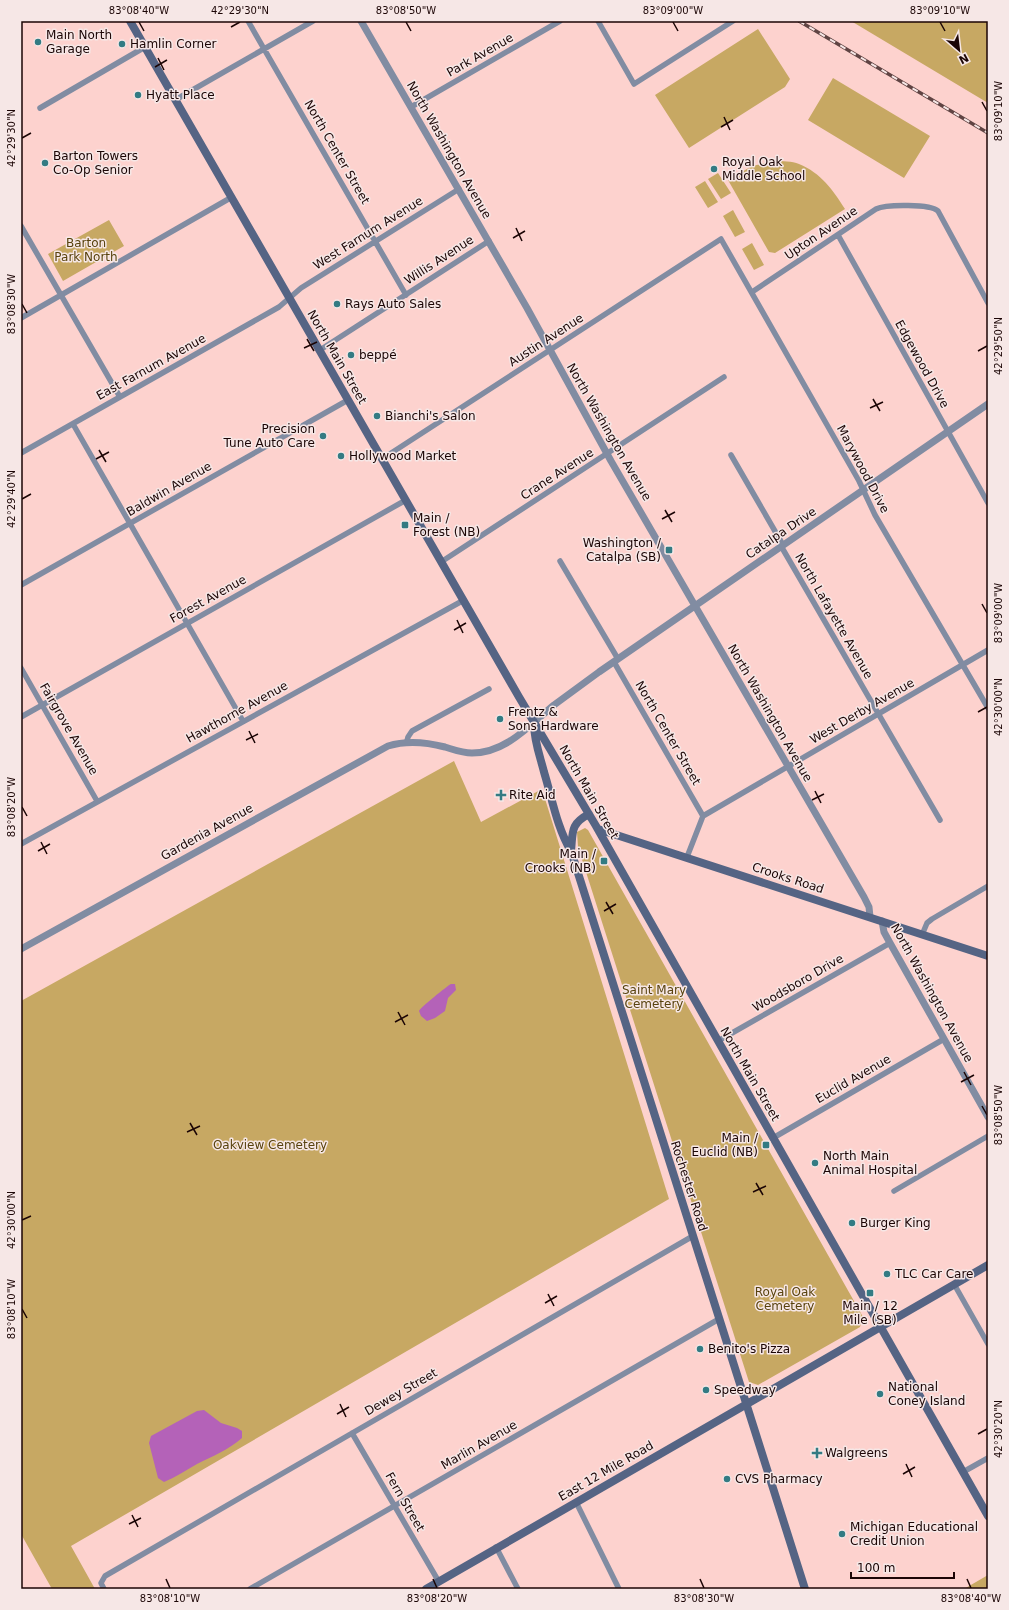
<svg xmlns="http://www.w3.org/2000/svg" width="1009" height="1610" font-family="'DejaVu Sans',sans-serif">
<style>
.green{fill:#c7a863}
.water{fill:#b462b8}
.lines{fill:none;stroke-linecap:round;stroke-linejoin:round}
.minor{stroke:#818ca2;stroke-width:5.5}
.tertiary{stroke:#818ca2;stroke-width:7}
.secondary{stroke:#556484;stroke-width:8}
.rail-casing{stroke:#604443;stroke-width:3.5}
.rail{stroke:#f6e7e6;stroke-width:2;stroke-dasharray:6;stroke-linecap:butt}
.ticks{fill:none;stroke:#1b0505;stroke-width:1.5}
.poi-dot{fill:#337b83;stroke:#f6e7e6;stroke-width:1.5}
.labels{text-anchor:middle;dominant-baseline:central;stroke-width:3;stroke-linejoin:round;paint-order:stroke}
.poi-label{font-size:12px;fill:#1b0505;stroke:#f6e7e6;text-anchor:start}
.street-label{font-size:12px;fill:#1b0505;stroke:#f6e7e6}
.park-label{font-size:12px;fill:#58420d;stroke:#f6e7e6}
.neatline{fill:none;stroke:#1b0505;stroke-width:1.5}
.ticks-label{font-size:10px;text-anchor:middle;fill:#1b0505}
</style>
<rect width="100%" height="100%" fill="#fdd2ce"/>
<path class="green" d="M 851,21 L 988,21 L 988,103 Z
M 758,29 L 790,79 L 785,87 L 689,148 L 655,95 Z
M 833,78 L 930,136 L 904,178 L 808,120 Z
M 775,161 C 782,161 792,161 799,164 C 821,173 833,190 845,209 L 775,253 L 769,252 L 728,180 L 752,166 Z
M 718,173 L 731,193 L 721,199 L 708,179 Z
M 705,181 L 718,202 L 708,208 L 695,187 Z
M 733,210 L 745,232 L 735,237 L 723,216 Z
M 109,220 L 124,246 L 63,281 L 48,254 Z
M 752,243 L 764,265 L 754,270 L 742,249 Z
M 454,761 L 481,822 L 542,789 L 669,1199 L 71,1546 L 95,1589 L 52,1589 L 21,1534 L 21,1001 Z
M 585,828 L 588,830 L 863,1317 L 860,1327 L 758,1385 L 749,1382 L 578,847 L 577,832 Z
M 988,1575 L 988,1589 L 964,1589 Z"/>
<path class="water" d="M 451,984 L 455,984 L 456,990 L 448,998 L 445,1011 L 435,1018 L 427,1021 L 421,1016 L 419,1011 C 420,1008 447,986 451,984 Z
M 204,1410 L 221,1423 L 237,1428 L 242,1431 L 242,1438 C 228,1450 213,1456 197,1464 C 186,1470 176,1477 164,1482 L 158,1478 L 149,1443 L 151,1436 L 197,1411 Z"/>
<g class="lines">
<path class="minor" d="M 248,21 L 406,295
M 598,21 L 634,84 L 733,21
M 175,100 L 313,21
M 411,107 L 560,21
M 40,108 L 145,47
M 21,226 L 120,397
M 838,235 L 988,503
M 752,292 L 876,209 C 886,204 931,204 938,211 L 988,303
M 21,318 L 232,197
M 320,350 L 489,241
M 73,424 L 243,721
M 21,453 L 279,307 L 301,288 L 459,189
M 731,455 L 783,545
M 382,459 L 721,239 L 859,481 L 875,515 L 988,708
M 781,546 L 940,820
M 560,561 L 618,659
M 441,562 L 724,377
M 21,585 L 348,400
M 614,662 L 703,816
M 21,668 L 97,801
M 21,717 L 406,500
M 407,741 L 408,737 L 412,731 L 489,689
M 21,844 L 464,600
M 687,857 L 703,816 L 988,650
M 922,935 L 927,923 L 932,919 L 988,886
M 718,1041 L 890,943
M 773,1138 L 944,1039
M 894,1191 L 988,1136
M 954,1284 L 988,1344
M 352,1433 L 439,1582
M 963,1472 L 988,1458
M 576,1502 L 619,1589
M 496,1547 L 518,1589
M 104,1589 L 101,1583 L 105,1576 L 693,1236
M 250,1589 L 719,1319"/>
<path class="tertiary" d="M 361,21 L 527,308 L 611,461 L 864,897 L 869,907 L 870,917
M 882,921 L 884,932 L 890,943 L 988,1117
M 21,949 L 388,746 C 407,740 426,742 445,747 C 455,750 462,753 472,753 C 506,753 530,725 554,705 C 569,694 584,683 599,672 L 988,404"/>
<path class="secondary" d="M 130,21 L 519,697 L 599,831
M 534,724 C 534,741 540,756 544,772 C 552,798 557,828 571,851
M 591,818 L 589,814 C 570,824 573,832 571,851 L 805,1589
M 596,826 L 988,1516
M 598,829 L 988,956
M 426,1589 L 988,1265"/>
<defs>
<path id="rail" d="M 799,21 L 988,133"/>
</defs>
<use href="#rail" class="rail-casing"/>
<use href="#rail" class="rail"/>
</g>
<path class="ticks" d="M 139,22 L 144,31M 406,22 L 411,31M 673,22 L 678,31M 940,22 L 945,31M 231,27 L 240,22M 158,58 L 164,70M 155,67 L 167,60M 982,102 L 987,111M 724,117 L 730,130M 721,127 L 733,120M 22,138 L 31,133M 516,228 L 522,241M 513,238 L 525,231M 22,304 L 27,313M 307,339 L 314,351M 304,348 L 317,342M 978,351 L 987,346M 873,399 L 880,411M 870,408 L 883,402M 99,450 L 106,462M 96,459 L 109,452M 22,499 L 31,494M 665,510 L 672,522M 662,519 L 675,512M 982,604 L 987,613M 457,620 L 463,633M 454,630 L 466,623M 978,712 L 987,707M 249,731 L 255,743M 246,740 L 258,734M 815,791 L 821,803M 812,800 L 824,794M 22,807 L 27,816M 41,842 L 47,854M 38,851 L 50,844M 606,902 L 613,914M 604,911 L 616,904M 398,1012 L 405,1025M 395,1022 L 408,1015M 964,1072 L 971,1085M 961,1082 L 974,1075M 982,1106 L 987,1115M 190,1123 L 197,1135M 187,1132 L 200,1126M 756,1183 L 763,1195M 753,1192 L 766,1186M 22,1220 L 31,1216M 548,1294 L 554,1306M 545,1303 L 557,1296M 22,1309 L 27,1318M 340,1404 L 346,1417M 337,1414 L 349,1407M 978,1434 L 987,1429M 906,1464 L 912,1477M 903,1474 L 915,1467M 132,1515 L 138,1527M 129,1524 L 141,1518M 166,1579 L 170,1588M 433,1579 L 437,1588M 700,1579 L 704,1588M 967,1579 L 971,1588"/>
<g class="poi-dot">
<circle cx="38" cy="42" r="4"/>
<circle cx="122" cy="44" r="4"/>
<circle cx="138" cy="95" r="4"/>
<circle cx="45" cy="163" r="4"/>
<circle cx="714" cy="169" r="4"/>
<circle cx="337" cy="304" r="4"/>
<circle cx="351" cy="355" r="4"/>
<circle cx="377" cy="416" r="4"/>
<circle cx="323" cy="436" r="4"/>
<circle cx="341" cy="456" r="4"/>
<rect x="401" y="521" width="8" height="8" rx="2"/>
<rect x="665" y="546" width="8" height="8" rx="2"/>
<circle cx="500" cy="719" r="4"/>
<path d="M499 789h4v4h4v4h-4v4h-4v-4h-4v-4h4z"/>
<rect x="600" y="857" width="8" height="8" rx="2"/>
<rect x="762" y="1141" width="8" height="8" rx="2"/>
<circle cx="815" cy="1163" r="4"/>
<circle cx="852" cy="1223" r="4"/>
<circle cx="887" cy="1274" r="4"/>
<rect x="866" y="1289" width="8" height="8" rx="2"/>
<circle cx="700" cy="1349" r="4"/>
<circle cx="706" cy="1390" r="4"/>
<circle cx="880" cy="1394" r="4"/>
<path d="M815 1447h4v4h4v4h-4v4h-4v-4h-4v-4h4z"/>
<circle cx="727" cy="1479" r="4"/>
<circle cx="842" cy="1534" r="4"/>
</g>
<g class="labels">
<g class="poi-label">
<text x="46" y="35">Main North<tspan x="46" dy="14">Garage</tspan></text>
<text x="130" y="44">Hamlin Corner</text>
<text x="146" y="95">Hyatt Place</text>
<text x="53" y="156">Barton Towers<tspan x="53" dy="14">Co-Op Senior</tspan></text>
<text x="722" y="162">Royal Oak<tspan x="722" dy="14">Middle School</tspan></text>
<text x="345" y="304">Rays Auto Sales</text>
<text x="359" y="355">beppé</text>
<text x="385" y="416">Bianchi's Salon</text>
<text x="315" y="429" text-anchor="end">Precision<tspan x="315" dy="14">Tune Auto Care</tspan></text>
<text x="349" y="456">Hollywood Market</text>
<text x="413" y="518">Main /<tspan x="413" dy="14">Forest (NB)</tspan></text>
<text x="661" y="543" text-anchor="end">Washington /<tspan x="661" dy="14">Catalpa (SB)</tspan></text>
<text x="508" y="712">Frentz &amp;<tspan x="508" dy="14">Sons Hardware</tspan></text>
<text x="509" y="795">Rite Aid</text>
<text x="596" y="854" text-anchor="end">Main /<tspan x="596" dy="14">Crooks (NB)</tspan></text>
<text x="758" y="1138" text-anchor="end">Main /<tspan x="758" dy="14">Euclid (NB)</tspan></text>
<text x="823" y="1156">North Main<tspan x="823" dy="14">Animal Hospital</tspan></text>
<text x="860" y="1223">Burger King</text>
<text x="895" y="1274">TLC Car Care</text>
<text x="870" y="1306" text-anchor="middle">Main / 12<tspan x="870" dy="14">Mile (SB)</tspan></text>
<text x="708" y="1349">Benito's Pizza</text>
<text x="888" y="1387">National<tspan x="888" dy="14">Coney Island</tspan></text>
<text x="714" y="1390">Speedway</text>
<text x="825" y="1453">Walgreens</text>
<text x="735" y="1479">CVS Pharmacy</text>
<text x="850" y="1527">Michigan Educational<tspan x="850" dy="14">Credit Union</tspan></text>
</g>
<g class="street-label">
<text transform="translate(480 55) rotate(-30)">Park Avenue</text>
<text transform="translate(449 150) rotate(60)">North Washington Avenue</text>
<text transform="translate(337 152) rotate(60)">North Center Street</text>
<text transform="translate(368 233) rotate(-32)">West Farnum Avenue</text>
<text transform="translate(821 233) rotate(-34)">Upton Avenue</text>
<text transform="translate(439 260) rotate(-33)">Willis Avenue</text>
<text transform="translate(546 340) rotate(-33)">Austin Avenue</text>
<text transform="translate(337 357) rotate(60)">North Main Street</text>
<text transform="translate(922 364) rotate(61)">Edgewood Drive</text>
<text transform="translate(151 367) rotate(-29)">East Farnum Avenue</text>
<text transform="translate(609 432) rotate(60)">North Washington Avenue</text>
<text transform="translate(863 469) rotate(62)">Marywood Drive</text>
<text transform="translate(557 474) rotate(-33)">Crane Avenue</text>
<text transform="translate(169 489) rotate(-30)">Baldwin Avenue</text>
<text transform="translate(781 533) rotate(-34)">Catalpa Drive</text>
<text transform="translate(208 599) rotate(-29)">Forest Avenue</text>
<text transform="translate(834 616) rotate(60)">North Lafayette Avenue</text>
<text transform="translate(862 711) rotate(-30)">West Derby Avenue</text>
<text transform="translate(237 712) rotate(-29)">Hawthorne Avenue</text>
<text transform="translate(770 713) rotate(60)">North Washington Avenue</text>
<text transform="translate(69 729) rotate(60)">Fairgrove Avenue</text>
<text transform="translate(668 733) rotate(60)">North Center Street</text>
<text transform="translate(589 792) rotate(60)">North Main Street</text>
<text transform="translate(207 832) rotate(-29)">Gardenia Avenue</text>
<text transform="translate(788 878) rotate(18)">Crooks Road</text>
<text transform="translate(798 983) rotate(-30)">Woodsboro Drive</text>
<text transform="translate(932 993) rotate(61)">North Washington Avenue</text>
<text transform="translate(750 1074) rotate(60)">North Main Street</text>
<text transform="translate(853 1079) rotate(-30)">Euclid Avenue</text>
<text transform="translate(689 1186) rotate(72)">Rochester Road</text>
<text transform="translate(401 1392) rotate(-30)">Dewey Street</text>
<text transform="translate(479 1445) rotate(-30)">Marlin Avenue</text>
<text transform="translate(606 1471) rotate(-30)">East 12 Mile Road</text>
<text transform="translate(405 1502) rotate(60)">Fern Street</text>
</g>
<g class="park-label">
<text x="86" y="243">Barton<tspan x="86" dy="14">Park North</tspan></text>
<text x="654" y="990">Saint Mary<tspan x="654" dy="14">Cemetery</tspan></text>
<text x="270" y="1145">Oakview Cemetery</text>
<text x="785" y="1292">Royal Oak<tspan x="785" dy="14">Cemetery</tspan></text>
</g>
</g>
<rect width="1009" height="1610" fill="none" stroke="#f6e7e6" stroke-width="44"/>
<g transform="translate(959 50) rotate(152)" stroke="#f6e7e6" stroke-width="3" paint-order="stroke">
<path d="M0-3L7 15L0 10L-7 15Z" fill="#1b0505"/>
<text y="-6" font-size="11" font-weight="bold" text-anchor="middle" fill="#1b0505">N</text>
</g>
<path d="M851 1572v6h103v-6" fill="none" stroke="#1b0505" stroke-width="2"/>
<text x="857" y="1572" font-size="12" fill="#1b0505" stroke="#f6e7e6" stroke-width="3" paint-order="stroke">100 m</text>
<rect x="22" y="22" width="965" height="1566" class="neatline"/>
<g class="ticks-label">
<text x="139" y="14">83°08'40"W</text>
<text x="240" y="14">42°29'30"N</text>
<text x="406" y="14">83°08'50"W</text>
<text x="673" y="14">83°09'00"W</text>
<text x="940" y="14">83°09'10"W</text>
<text transform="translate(998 111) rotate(-90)" y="4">83°09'10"W</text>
<text transform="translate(11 138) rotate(-90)" y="4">42°29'30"N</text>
<text transform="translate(11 304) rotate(-90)" y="4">83°08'30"W</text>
<text transform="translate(998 346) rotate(-90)" y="4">42°29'50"N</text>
<text transform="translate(11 499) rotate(-90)" y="4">42°29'40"N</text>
<text transform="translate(998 613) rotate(-90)" y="4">83°09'00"W</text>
<text transform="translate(998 707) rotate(-90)" y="4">42°30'00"N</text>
<text transform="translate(11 807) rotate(-90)" y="4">83°08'20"W</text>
<text transform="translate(998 1115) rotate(-90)" y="4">83°08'50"W</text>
<text transform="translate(11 1220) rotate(-90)" y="4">42°30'00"N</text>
<text transform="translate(11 1309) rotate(-90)" y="4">83°08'10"W</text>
<text transform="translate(998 1429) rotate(-90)" y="4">42°30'20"N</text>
<text x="170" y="1602">83°08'10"W</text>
<text x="437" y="1602">83°08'20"W</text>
<text x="704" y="1602">83°08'30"W</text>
<text x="971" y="1602">83°08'40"W</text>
</g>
</svg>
